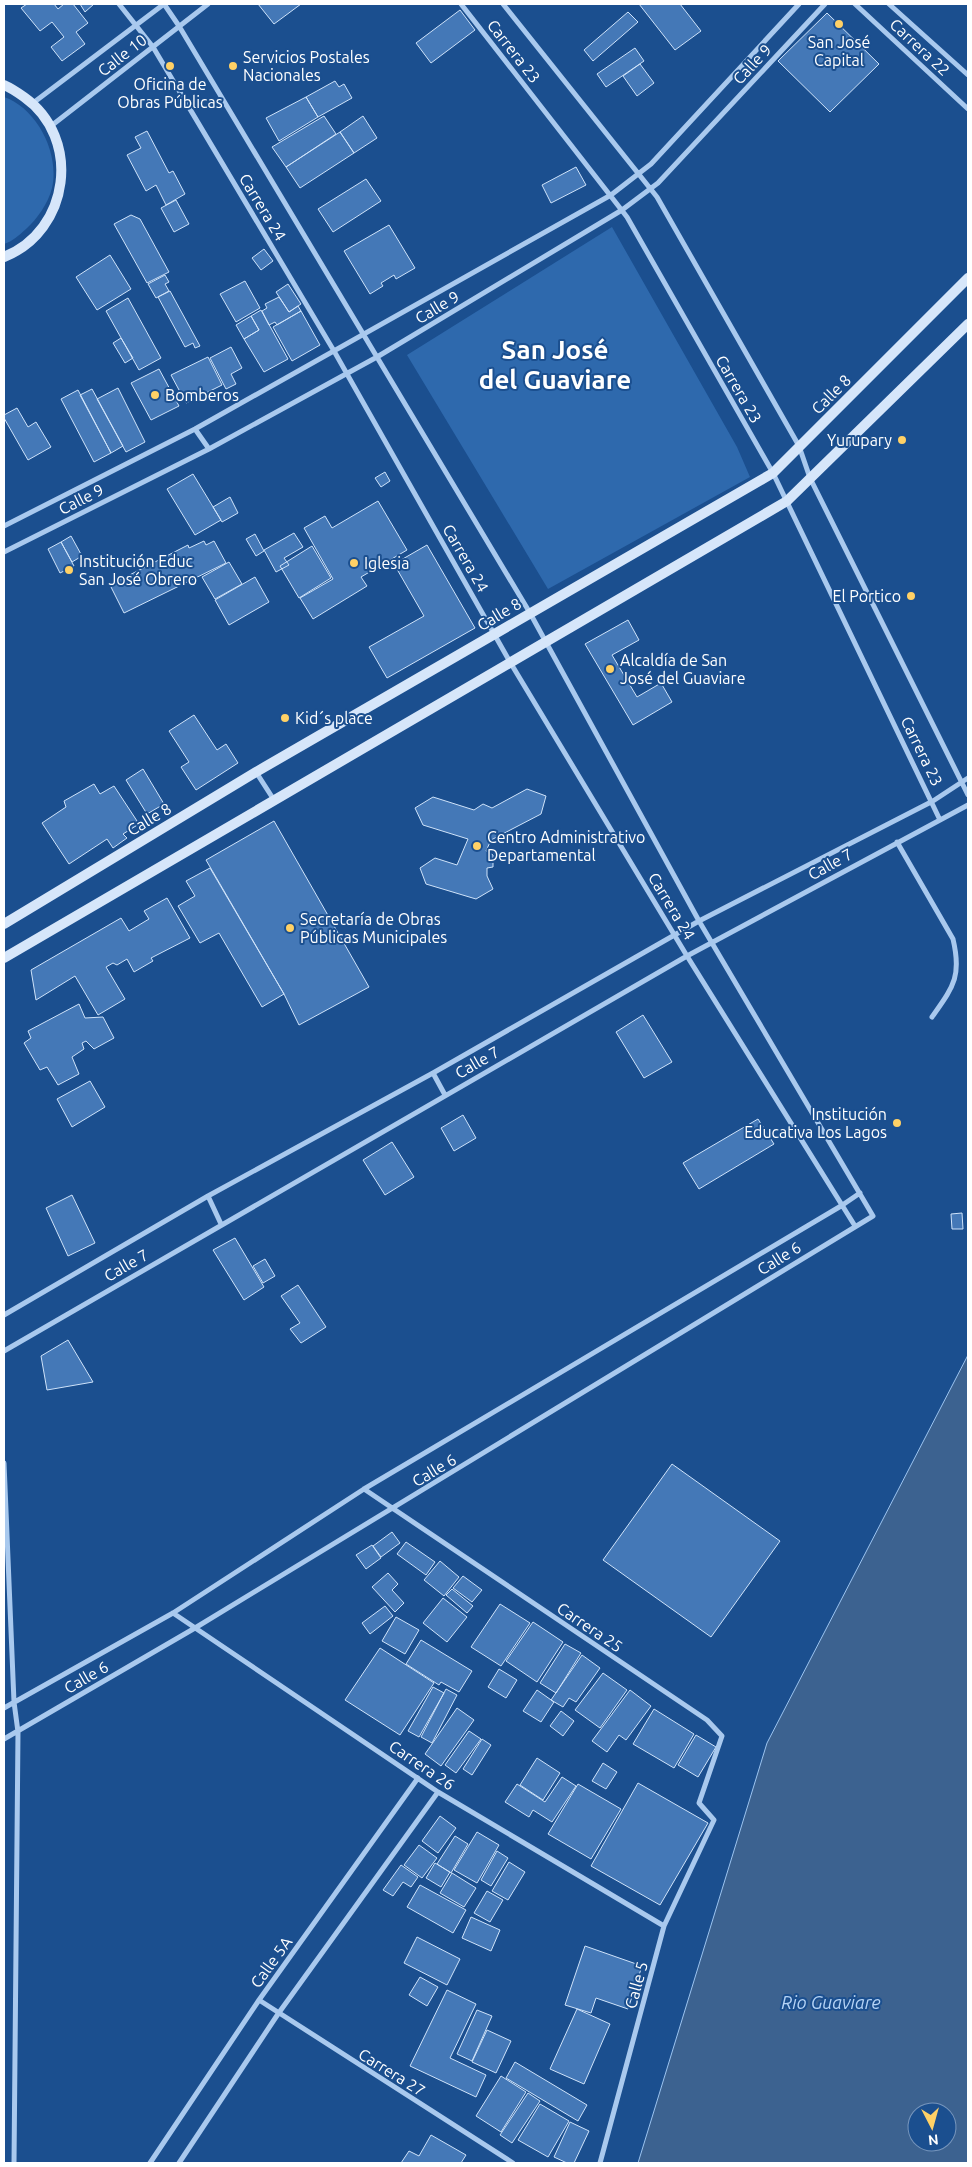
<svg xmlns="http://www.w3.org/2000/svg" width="972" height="2167" font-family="Ubuntu,sans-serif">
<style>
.green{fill:#2e69ad}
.water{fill:#3c6290;stroke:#9cc4f0;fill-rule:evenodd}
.building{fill:#4478b7;stroke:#cfe3fa}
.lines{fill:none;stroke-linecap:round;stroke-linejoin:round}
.street{stroke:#a9c9ee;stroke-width:5}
.secondary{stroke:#d6e6fa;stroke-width:10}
.poi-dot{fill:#ffd166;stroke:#1b4f8f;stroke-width:2}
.labels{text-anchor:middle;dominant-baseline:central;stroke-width:4;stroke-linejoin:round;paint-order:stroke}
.poi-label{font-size:16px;fill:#fff;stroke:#1b4f8f;text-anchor:start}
.street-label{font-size:16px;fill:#fff;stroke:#1b4f8f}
.water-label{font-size:18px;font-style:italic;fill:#b5d3f5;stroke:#1b4f8f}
.town-label{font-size:26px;font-weight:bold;fill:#fff;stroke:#1b4f8f}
</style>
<rect width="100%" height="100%" fill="#1b4f8f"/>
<path class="green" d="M 4,97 C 37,108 60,154 52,188 C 48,204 37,219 26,229 C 18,236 13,241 4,244 Z
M 612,227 L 737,447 L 750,477 L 548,589 L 407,355 Z"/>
<path class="water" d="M 968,1355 L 968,2163 L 638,2163 L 767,1743 ZM 917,2112 L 947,2112 L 947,2142 L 917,2142 Z"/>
<path class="building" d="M 27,4 L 54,4 L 58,9 L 64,4 L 73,4 L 88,23 L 76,32 L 85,44 L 62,61 L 51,47 L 64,37 L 52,22 L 40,31 L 21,8 Z
M 80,4 L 94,4 L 85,12 Z
M 258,4 L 301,4 L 274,24 Z
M 639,4 L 680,4 L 701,31 L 675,50 Z
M 460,10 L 475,30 L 431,63 L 416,43 Z
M 628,12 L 638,22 L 593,61 L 584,50 Z
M 827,13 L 879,64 L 830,112 L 778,61 Z
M 635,48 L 644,61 L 606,87 L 597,74 Z
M 640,64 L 654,83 L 637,96 L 623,76 Z
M 335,81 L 339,87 L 344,84 L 352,98 L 318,117 L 306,97 Z
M 306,97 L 318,117 L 279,141 L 266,118 Z
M 324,116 L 336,134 L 286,167 L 272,147 Z
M 363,116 L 377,138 L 354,153 L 340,132 Z
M 147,131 L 169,173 L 173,171 L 185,194 L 166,205 L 156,185 L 146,191 L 127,155 L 141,148 L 135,137 Z
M 340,132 L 354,153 L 300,188 L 286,167 Z
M 576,167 L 586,185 L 551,203 L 542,185 Z
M 366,179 L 381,201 L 333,232 L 318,209 Z
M 176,200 L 189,224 L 174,232 L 161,208 Z
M 131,215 L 140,219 L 169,272 L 147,283 L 114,224 Z
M 389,225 L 415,268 L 396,279 L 394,275 L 381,283 L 383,286 L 370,294 L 344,251 Z
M 264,249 L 273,261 L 261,270 L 252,258 Z
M 110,255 L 131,289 L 97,310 L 76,277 Z
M 165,275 L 169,282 L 165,284 L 169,291 L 156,298 L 148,284 Z
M 245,281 L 260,308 L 236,322 L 220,294 Z
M 288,284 L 301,304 L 289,312 L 276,292 Z
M 170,291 L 200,346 L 195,348 L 193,343 L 185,347 L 158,297 Z
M 279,297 L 289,312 L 298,306 L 301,311 L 277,325 L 275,322 L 269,325 L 262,311 L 267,308 L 265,304 Z
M 128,298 L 161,358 L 139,370 L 106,311 Z
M 261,310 L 288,359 L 264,372 L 244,339 L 259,330 L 251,316 Z
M 301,311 L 320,345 L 292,361 L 273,327 Z
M 251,316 L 259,330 L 244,339 L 236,325 Z
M 121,338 L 133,358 L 125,363 L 113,343 Z
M 231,347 L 242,368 L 231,374 L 236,384 L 226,389 L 210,358 Z
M 208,357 L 222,385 L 186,403 L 171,375 Z
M 159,369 L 179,406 L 151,420 L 131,383 Z
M 118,388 L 145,442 L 126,452 L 97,399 Z
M 92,389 L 123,446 L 111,453 L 80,395 Z
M 78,390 L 111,453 L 94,462 L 61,399 Z
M 17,408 L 28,427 L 36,422 L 51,447 L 28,460 L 4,418 L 4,415 Z
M 385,472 L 390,481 L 381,487 L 375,478 Z
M 193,474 L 221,520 L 195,535 L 167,489 Z
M 230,497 L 238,513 L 222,522 L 213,507 Z
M 378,501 L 407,550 L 361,577 L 367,586 L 313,619 L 300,598 L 333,579 L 304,528 L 325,516 L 332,528 Z
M 294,533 L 303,547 L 284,558 L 289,565 L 276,572 L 264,550 Z
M 255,534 L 264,551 L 256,556 L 246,539 Z
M 71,536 L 82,556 L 72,562 L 61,542 Z
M 204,541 L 206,545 L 214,541 L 226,563 L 124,613 L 110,585 L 188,545 L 189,548 Z
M 61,542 L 74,566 L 60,573 L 48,549 Z
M 427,545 L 475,628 L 387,678 L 369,647 L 424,616 L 394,564 Z
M 312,546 L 331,578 L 299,598 L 280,566 Z
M 229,562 L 242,584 L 215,599 L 202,577 Z
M 255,577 L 269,602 L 229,625 L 215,600 Z
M 628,620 L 639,640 L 612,655 L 637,697 L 661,683 L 672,702 L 633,725 L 585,644 Z
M 194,715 L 217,750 L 226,744 L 238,763 L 196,790 L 181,767 L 189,762 L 169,731 Z
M 143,769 L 164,804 L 147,814 L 126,780 Z
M 94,784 L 100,794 L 114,786 L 139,824 L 123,834 L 127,838 L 113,848 L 107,839 L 69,864 L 42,823 L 66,807 L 64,801 Z
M 527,789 L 546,796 L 541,814 L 491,840 L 486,851 L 493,855 L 493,867 L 487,868 L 487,876 L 493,889 L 476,899 L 426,884 L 420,868 L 435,858 L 457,865 L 468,839 L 423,825 L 415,808 L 433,797 L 474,810 L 483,804 L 492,808 Z
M 274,821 L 369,987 L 299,1025 L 284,994 L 206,860 Z
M 210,868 L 284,994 L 262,1007 L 219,933 L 200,943 L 178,906 L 195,896 L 186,881 Z
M 167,898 L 190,938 L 151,958 L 153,961 L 134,972 L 127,959 L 117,965 L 113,963 L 106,967 L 125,999 L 98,1015 L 75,976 L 36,1000 L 31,970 L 121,918 L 129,931 L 149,919 L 144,911 Z
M 79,1004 L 85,1018 L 103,1017 L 114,1038 L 94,1049 L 86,1041 L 82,1043 L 84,1049 L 72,1057 L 79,1074 L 58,1085 L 47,1067 L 40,1070 L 24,1043 L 31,1038 L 28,1031 Z
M 643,1015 L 672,1062 L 644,1078 L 616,1032 Z
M 90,1081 L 105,1107 L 72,1127 L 57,1099 Z
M 463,1115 L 476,1138 L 454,1151 L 441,1128 Z
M 758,1119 L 774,1144 L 699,1189 L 683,1163 Z
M 392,1142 L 414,1177 L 385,1195 L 363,1160 Z
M 72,1195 L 95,1243 L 68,1256 L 46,1208 Z
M 962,1213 L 963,1229 L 952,1229 L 951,1214 Z
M 235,1238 L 264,1287 L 244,1300 L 213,1250 Z
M 265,1259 L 275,1276 L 263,1283 L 253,1266 Z
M 298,1285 L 326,1327 L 301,1343 L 290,1329 L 300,1323 L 281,1296 Z
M 68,1340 L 93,1382 L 47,1390 L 41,1356 Z
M 672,1464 L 780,1541 L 711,1637 L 603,1560 Z
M 392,1532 L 400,1543 L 381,1557 L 373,1546 Z
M 406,1542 L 435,1562 L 426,1575 L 397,1554 Z
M 372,1545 L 381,1558 L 366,1569 L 356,1555 Z
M 440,1561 L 459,1577 L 444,1596 L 424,1580 Z
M 388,1573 L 398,1584 L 392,1590 L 404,1603 L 395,1612 L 372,1587 Z
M 463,1576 L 482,1590 L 472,1602 L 453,1588 Z
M 452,1589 L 473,1606 L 467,1613 L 446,1595 Z
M 443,1598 L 467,1617 L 447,1642 L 423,1623 Z
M 500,1604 L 530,1623 L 501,1666 L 471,1647 Z
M 385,1606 L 393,1616 L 370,1634 L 362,1623 Z
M 396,1617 L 419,1630 L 405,1654 L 382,1641 Z
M 533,1622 L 563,1642 L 537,1682 L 506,1661 Z
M 421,1640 L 472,1671 L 459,1692 L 441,1682 L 439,1685 L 406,1664 Z
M 565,1644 L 581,1653 L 556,1693 L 540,1683 Z
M 380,1648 L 434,1683 L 400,1735 L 345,1700 Z
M 582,1655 L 600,1668 L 576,1702 L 569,1698 L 563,1707 L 551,1700 Z
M 499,1669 L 517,1680 L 506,1698 L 488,1687 Z
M 603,1673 L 627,1690 L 600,1728 L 575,1710 Z
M 433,1687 L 444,1693 L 419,1737 L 408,1731 Z
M 446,1689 L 457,1695 L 432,1743 L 421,1737 Z
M 537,1690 L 554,1702 L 541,1722 L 523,1711 Z
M 630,1690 L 651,1706 L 626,1740 L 619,1735 L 607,1752 L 592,1741 Z
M 457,1708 L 474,1720 L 441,1766 L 425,1754 Z
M 654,1709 L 694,1734 L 674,1768 L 633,1744 Z
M 561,1711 L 574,1721 L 563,1736 L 550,1726 Z
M 469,1731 L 481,1739 L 456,1773 L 445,1765 Z
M 696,1735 L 716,1747 L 698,1777 L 678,1765 Z
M 482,1739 L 491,1745 L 472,1775 L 463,1769 Z
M 537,1758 L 560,1773 L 543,1800 L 520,1785 Z
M 603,1763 L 617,1772 L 606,1789 L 592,1781 Z
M 562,1777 L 576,1786 L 552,1822 L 533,1810 L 529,1817 L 505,1802 L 517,1784 L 545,1802 Z
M 638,1783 L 708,1823 L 660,1905 L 591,1866 Z
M 578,1784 L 621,1809 L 591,1859 L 548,1834 Z
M 440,1816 L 456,1828 L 438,1853 L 422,1841 Z
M 477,1832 L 499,1845 L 477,1883 L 454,1870 Z
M 455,1836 L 468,1844 L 451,1873 L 437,1864 Z
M 419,1845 L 437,1858 L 422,1878 L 404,1865 Z
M 497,1851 L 508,1858 L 491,1886 L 481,1880 Z
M 509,1862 L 525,1872 L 508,1900 L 492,1891 Z
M 435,1863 L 450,1872 L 441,1887 L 426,1878 Z
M 401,1865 L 418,1877 L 411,1887 L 403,1882 L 393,1896 L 383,1890 Z
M 452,1873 L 476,1888 L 464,1907 L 440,1893 Z
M 420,1885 L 466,1910 L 453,1933 L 407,1907 Z
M 487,1891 L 503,1900 L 490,1922 L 474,1913 Z
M 471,1917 L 500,1930 L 491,1951 L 462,1938 Z
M 417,1937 L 460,1959 L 447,1985 L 404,1963 Z
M 585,1946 L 642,1966 L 628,2009 L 596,1998 L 591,2013 L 565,2005 Z
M 420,1977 L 438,1987 L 427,2006 L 409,1995 Z
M 447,1990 L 476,2004 L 450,2058 L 486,2075 L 476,2097 L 410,2066 Z
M 577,2009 L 610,2024 L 584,2084 L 550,2069 Z
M 477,2010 L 492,2016 L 472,2061 L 457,2054 Z
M 487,2030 L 511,2041 L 496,2073 L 472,2062 Z
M 515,2062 L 587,2105 L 578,2121 L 506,2078 Z
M 501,2076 L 526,2092 L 501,2132 L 476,2116 Z
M 528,2093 L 540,2101 L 512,2143 L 500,2135 Z
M 540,2104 L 569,2121 L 548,2157 L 518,2140 Z
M 570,2122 L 589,2131 L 574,2163 L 567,2163 L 554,2157 Z
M 431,2135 L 466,2155 L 461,2163 L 401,2163 L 409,2151 L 419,2156 Z"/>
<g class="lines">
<path class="street" d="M 119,4 L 153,47 L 334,351 L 510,662 L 687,956 L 855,1226
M 461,4 L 627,217 L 773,473 L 940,820
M 503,4 L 657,197 L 799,446 L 810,478 L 968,795
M 855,4 L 968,109
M 889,4 L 968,75
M 33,103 L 164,4
M 51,126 L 208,4
M 195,429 L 209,449
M 4,526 L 195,429 L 611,195 L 651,164 L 799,4
M 4,552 L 209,449 L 377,357 L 622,210 L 658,183 L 825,4
M 256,772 L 274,800
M 897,842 L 953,939 C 962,977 953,987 932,1017
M 433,1073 L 445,1095
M 208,1196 L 221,1224
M 4,1315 L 208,1196 L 433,1073 L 699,921 L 933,801 L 968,778
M 4,1351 L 687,956 L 968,805
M 4,1463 L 14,1702 L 18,1732 L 14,2163
M 364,1489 L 707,1720 L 722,1736 L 699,1803 L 714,1820 L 664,1926 L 600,2163
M 173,1613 L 438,1792 L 664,1926
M 4,1708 L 173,1613 L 364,1489 L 841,1206 L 860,1193
M 4,1739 L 195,1628 L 873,1216 L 699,921 L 530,613 L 179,26 L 164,4
M 259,2000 L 513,2163
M 150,2163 L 259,2000 L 418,1778
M 179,2163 L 278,2014 L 438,1792"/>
<path class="secondary" d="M 4,85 C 11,88 17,92 24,97 C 82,138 70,231 4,257
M 4,924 L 256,772 L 773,473 L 968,278
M 4,958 L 787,501 L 968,324"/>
</g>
<g class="poi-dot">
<circle cx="839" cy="24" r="5"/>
<circle cx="170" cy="66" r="5"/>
<circle cx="233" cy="66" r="5"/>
<circle cx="155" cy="395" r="5"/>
<circle cx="902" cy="440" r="5"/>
<circle cx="354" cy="563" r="5"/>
<circle cx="69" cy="570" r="5"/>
<circle cx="911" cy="596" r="5"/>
<circle cx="610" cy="669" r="5"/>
<circle cx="285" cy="718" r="5"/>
<circle cx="477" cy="846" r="5"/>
<circle cx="290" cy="928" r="5"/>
<circle cx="897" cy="1123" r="5"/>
</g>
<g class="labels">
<g class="poi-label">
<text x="839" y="42" text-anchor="middle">San José<tspan x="839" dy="18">Capital</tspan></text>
<text x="243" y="57">Servicios Postales<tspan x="243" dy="18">Nacionales</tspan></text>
<text x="170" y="84" text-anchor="middle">Oficina de<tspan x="170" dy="18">Obras Públicas</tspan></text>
<text x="165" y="395">Bomberos</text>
<text x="892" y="440" text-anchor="end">Yurupary</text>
<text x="79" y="561">Institución Educ<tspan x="79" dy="18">San José Obrero</tspan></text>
<text x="364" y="563">Iglesia</text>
<text x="901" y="596" text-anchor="end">El Portico</text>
<text x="620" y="660">Alcaldía de San<tspan x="620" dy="18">José del Guaviare</tspan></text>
<text x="295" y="718">Kid´s place</text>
<text x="487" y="837">Centro Administrativo<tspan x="487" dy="18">Departamental</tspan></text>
<text x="300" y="919">Secretaría de Obras<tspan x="300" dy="18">Públicas Municipales</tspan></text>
<text x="887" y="1114" text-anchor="end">Institución<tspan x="887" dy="18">Educativa Los Lagos</tspan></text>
</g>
<g class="street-label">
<text transform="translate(920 47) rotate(43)">Carrera 22</text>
<text transform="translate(514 51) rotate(52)">Carrera 23</text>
<text transform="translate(122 55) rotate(-38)">Calle 10</text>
<text transform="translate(752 64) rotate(-47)">Calle 9</text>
<text transform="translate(263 207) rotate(59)">Carrera 24</text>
<text transform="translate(437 307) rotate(-31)">Calle 9</text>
<text transform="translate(739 389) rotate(60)">Carrera 23</text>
<text transform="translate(831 394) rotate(-45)">Calle 8</text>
<text transform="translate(81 499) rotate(-27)">Calle 9</text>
<text transform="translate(466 558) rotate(60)">Carrera 24</text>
<text transform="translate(499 614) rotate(-31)">Calle 8</text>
<text transform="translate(922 751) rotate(64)">Carrera 23</text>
<text transform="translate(149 819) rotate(-31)">Calle 8</text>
<text transform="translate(830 864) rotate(-29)">Calle 7</text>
<text transform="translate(672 906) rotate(59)">Carrera 24</text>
<text transform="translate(477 1062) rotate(-30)">Calle 7</text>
<text transform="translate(779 1258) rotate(-32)">Calle 6</text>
<text transform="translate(126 1265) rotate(-30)">Calle 7</text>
<text transform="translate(434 1470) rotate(-31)">Calle 6</text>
<text transform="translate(590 1627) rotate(34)">Carrera 25</text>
<text transform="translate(86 1677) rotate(-30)">Calle 6</text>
<text transform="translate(422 1765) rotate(34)">Carrera 26</text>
<text transform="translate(271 1962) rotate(-54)">Calle 5A</text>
<text transform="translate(636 1985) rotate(-75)">Calle 5</text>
<text transform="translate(392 2072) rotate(32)">Carrera 27</text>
</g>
<g class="water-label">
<text x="831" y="2002">Rio Guaviare</text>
</g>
<g class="town-label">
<text x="555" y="349">San José<tspan x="555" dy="30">del Guaviare</tspan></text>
</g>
</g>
<rect width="972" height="2167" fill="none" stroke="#ffffff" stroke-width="10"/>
<g transform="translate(932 2127) rotate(174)"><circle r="24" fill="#1b4f8f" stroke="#7695bc"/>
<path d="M0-4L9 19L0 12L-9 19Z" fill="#ffd166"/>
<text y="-8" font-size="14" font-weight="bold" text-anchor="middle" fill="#ffffff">N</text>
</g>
</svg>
